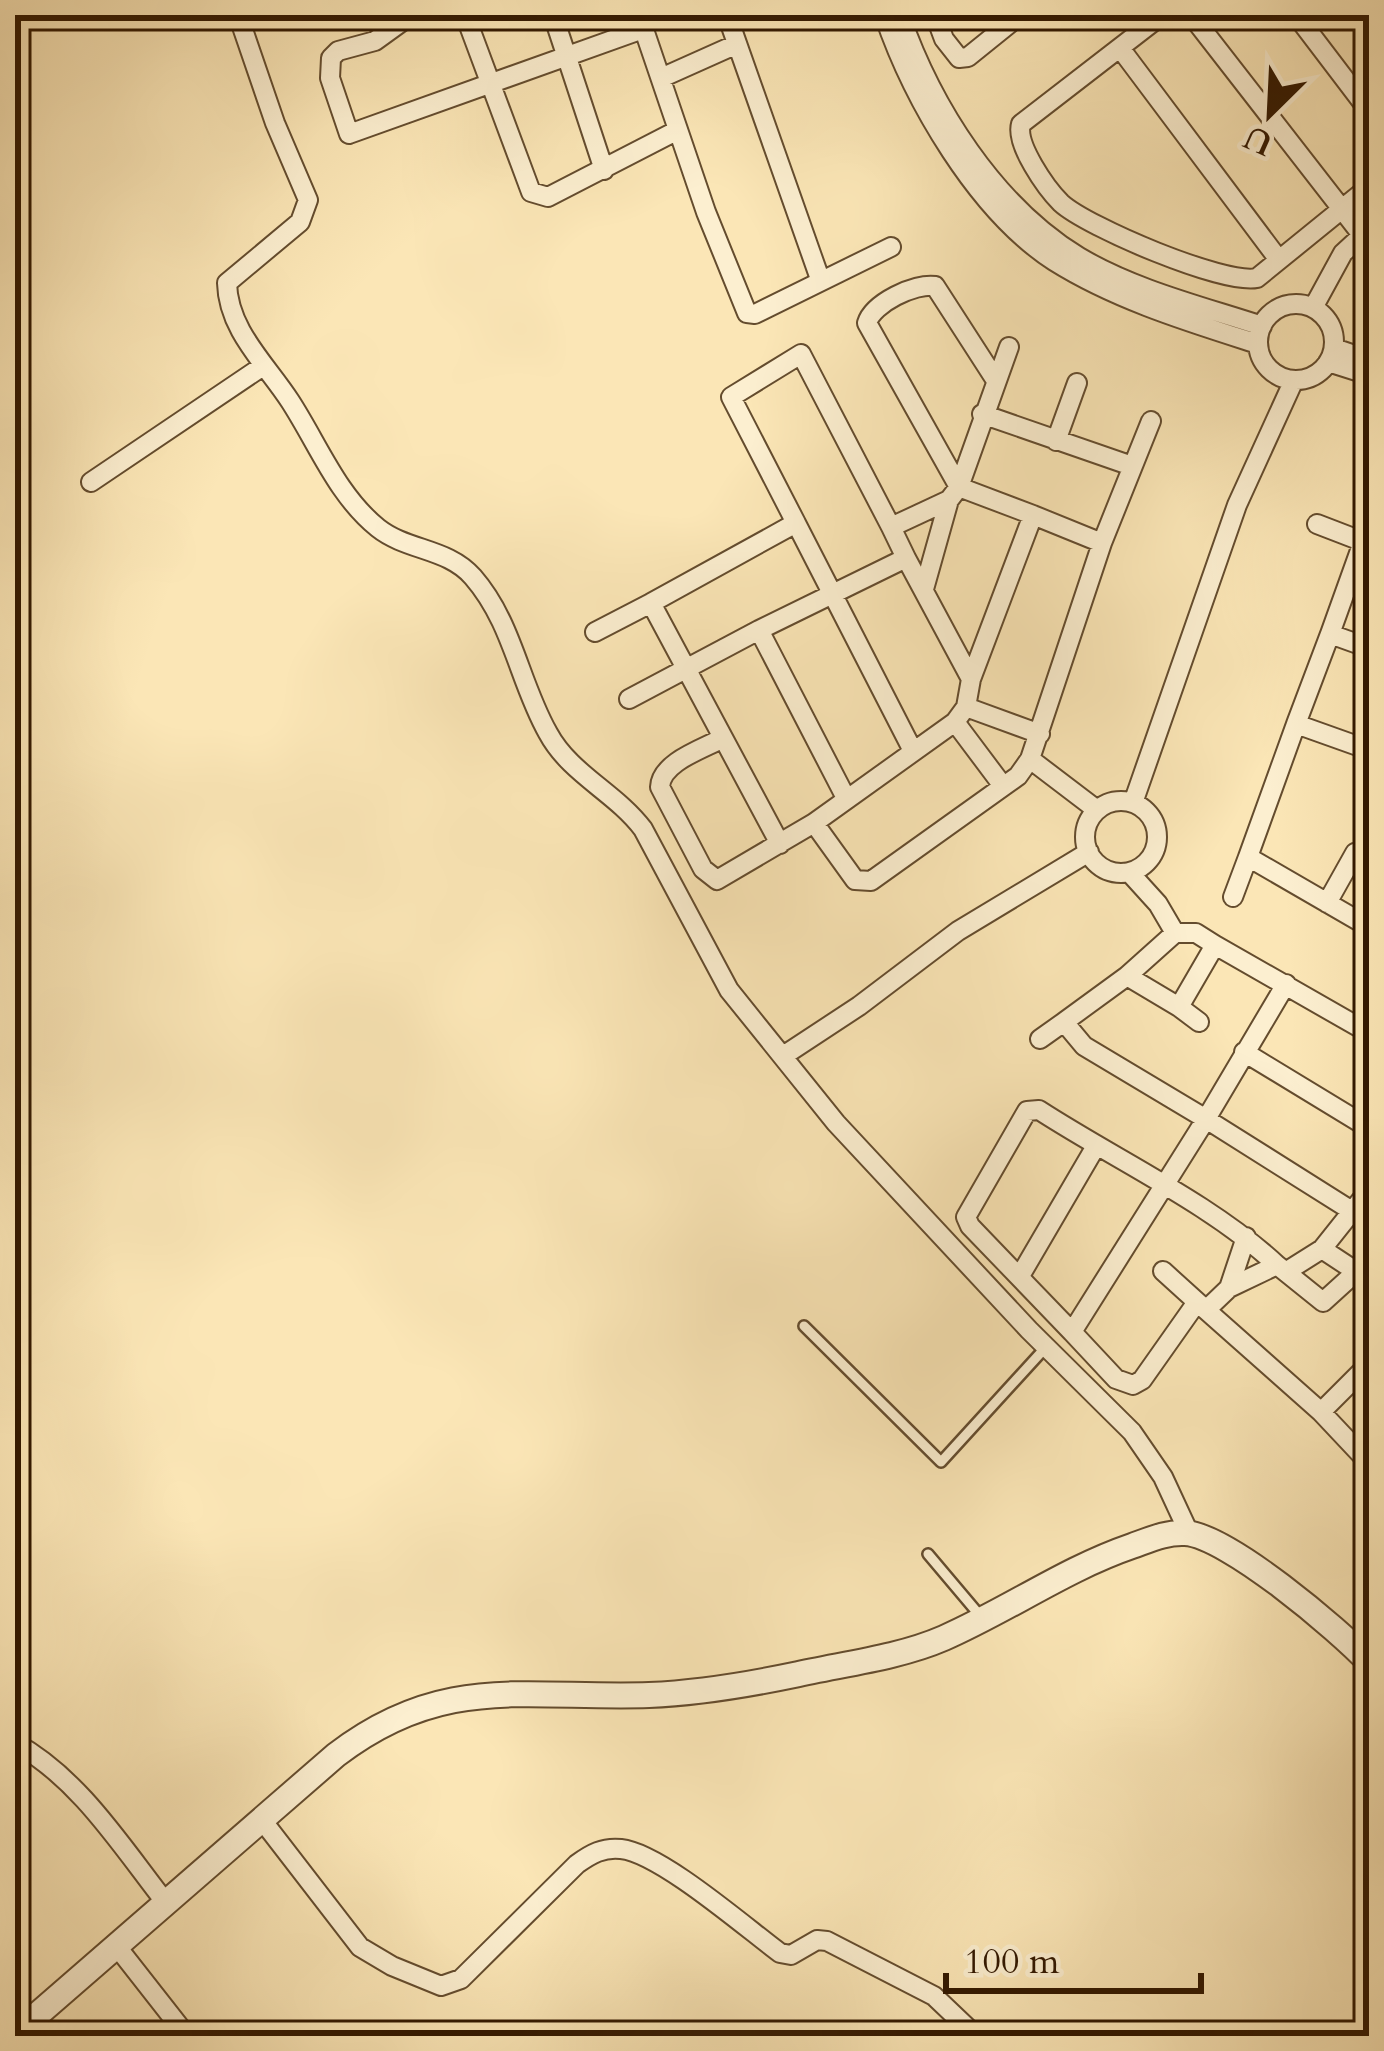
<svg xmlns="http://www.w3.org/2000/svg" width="1384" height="2051" font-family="Cardo,serif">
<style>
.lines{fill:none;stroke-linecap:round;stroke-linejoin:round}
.service-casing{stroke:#644c2e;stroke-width:14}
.minor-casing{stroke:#644c2e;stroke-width:22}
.tertiary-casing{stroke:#644c2e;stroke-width:28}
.service{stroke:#fcefd0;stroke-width:9}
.minor{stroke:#fcefd0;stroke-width:18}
.tertiary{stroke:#fcefd0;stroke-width:24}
</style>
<rect width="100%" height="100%" fill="#fbe6b6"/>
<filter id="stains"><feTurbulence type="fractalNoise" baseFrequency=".00167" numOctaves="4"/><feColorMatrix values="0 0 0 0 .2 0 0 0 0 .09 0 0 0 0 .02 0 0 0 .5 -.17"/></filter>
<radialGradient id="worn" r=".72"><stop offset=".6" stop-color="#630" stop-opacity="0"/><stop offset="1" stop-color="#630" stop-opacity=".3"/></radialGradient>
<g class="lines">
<defs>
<path id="service" d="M 804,1326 L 941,1462 L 1046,1347
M 928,1554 L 982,1618"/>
<path id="minor" d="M 238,15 L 275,123 L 308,200 L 300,222 L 227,283 C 228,330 266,364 290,401 C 318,444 337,495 378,528 C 407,551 448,548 473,577 C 513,623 519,682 548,733 C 570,774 615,792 643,829 L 729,990 L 836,1123 L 1029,1330 L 1132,1432 L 1163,1477 L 1189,1533
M 411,15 L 375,41 L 338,51 L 331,58 L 330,78 L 349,134 L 643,29
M 465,15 L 531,192 L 548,197 L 678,130
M 553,15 L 604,170
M 639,15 L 706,212 L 747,313 L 755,314 L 891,247
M 727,15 L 820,279
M 884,15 C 913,100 977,211 1054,261 C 1116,300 1189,322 1258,344
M 900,15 C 932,107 994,205 1079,257 C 1135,290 1201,306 1262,326
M 935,15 L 944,39 L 959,58 L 968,57 L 1020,15
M 1162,15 L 1021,124 C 1015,144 1046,188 1061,203 C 1087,227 1224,285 1257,278 L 1369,187
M 1191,15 L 1369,244
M 1296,15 L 1369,111
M 1120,48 L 1279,260
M 661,78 L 737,44
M1258 342a38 38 0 1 1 76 0a38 38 0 1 1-76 0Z
M 1313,308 L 1343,253 L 1368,230
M 1334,348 L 1369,360
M 1328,362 L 1369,375
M 982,414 L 1132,466
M 1056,441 L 1077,383
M 91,482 L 263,366
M 959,487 L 867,323 C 873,303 915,283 935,286 L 995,379
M 959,487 L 1009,347
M 796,523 L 731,397 L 801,354 L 891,527
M 1317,524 L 1369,544
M 906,558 L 891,527 L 949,500
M 924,589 L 949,500 L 959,487 L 1033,515
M 759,630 L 906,558 L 971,679 L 966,707
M 595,632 L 651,603
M 1330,634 L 1363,542
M 971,679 L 1033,515 L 1102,543
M 629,699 L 759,630 L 846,798
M 955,722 L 1003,786
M 1296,724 L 1330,634 L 1369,648
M 723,738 C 703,749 661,762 660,787 L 703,869 L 717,880 L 814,823 L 955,722 L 966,707 L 1040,734
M 1369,750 L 1296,724 L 1248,857 L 1369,927
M1085 837a36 36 0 1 1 72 0a36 36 0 1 1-72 0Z
M 1133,803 L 1237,505 L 1294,380
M 1097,810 L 1030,759 L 1102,543 L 1151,421
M 814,823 L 855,880 L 871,881 L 1018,776 L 1030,759
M 780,844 L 651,603 L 796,523 L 913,751
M 1129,872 L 1158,904 L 1175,933 L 1196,933 L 1215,945
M 1233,897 L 1248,857
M 1327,903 L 1355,853 L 1369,855
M 1175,933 L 1127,976 L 1064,1022 L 1084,1046 L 1206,1119 L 1286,984
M 1127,976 L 1179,1007
M 1199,1022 L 1179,1007 L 1215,945 L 1369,1033
M 1040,1039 L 1064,1022
M 1244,1052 L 1369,1128
M 783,1056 L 859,1006 L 958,931 L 1089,852
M 1322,1249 L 1369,1280
M 1277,1265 C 1210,1203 1116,1160 1039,1110 L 1027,1111 L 966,1217 L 970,1226 L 1072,1332 L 1206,1119 L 1352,1211
M 1163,1271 L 1206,1310 L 1229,1288 L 1277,1265 L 1323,1302 L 1356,1272
M 1287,1271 L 1322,1249 L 1369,1190
M 1020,1276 L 1096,1146
M 1229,1288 L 1246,1237
M 1206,1310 L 1321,1412 L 1369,1463
M 1072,1332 L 1116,1379 L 1133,1385 L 1142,1380 L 1197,1302
M 1321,1412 L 1369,1364
M 15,1743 C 79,1778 122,1847 166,1903
M 262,1820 L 360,1947 L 392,1966 L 441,1986 L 461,1979 L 577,1864 C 591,1854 603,1847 621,1849 C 660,1853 745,1927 780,1953 L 791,1955 L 817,1940 L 827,1941 L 934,1996 L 976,2036
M 118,1948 L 187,2036"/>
<path id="tertiary" d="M 15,2034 L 336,1755 C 443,1673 525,1699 649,1695 C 698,1693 746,1685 794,1675 C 842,1664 898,1658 944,1638 C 1008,1610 1065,1569 1132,1546 C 1149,1540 1166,1532 1185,1533 C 1227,1535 1339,1630 1369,1662"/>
</defs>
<use href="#service" class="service-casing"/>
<use href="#minor" class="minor-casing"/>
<use href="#tertiary" class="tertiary-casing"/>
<use href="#service" class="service"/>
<use href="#minor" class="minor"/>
<use href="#tertiary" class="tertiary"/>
</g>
<rect width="1384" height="2051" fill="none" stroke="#fbe6b6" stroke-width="60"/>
<rect x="18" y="18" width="1348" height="2015" fill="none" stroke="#321800" stroke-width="6"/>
<rect x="30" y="30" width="1324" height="1991" fill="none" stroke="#321800" stroke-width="3"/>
<g transform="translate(1270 114) rotate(204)" stroke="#fcefd0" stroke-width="9" paint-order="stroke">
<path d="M0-9L21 45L0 30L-21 45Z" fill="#321800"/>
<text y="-18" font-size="33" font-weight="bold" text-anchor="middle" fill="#321800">U</text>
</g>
<path d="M946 1973v18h255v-18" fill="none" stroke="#321800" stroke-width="6"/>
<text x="964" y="1973" font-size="36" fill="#321800" stroke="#fcefd0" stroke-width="9" paint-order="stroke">100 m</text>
<rect width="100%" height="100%" filter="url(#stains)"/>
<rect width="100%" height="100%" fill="url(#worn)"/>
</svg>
